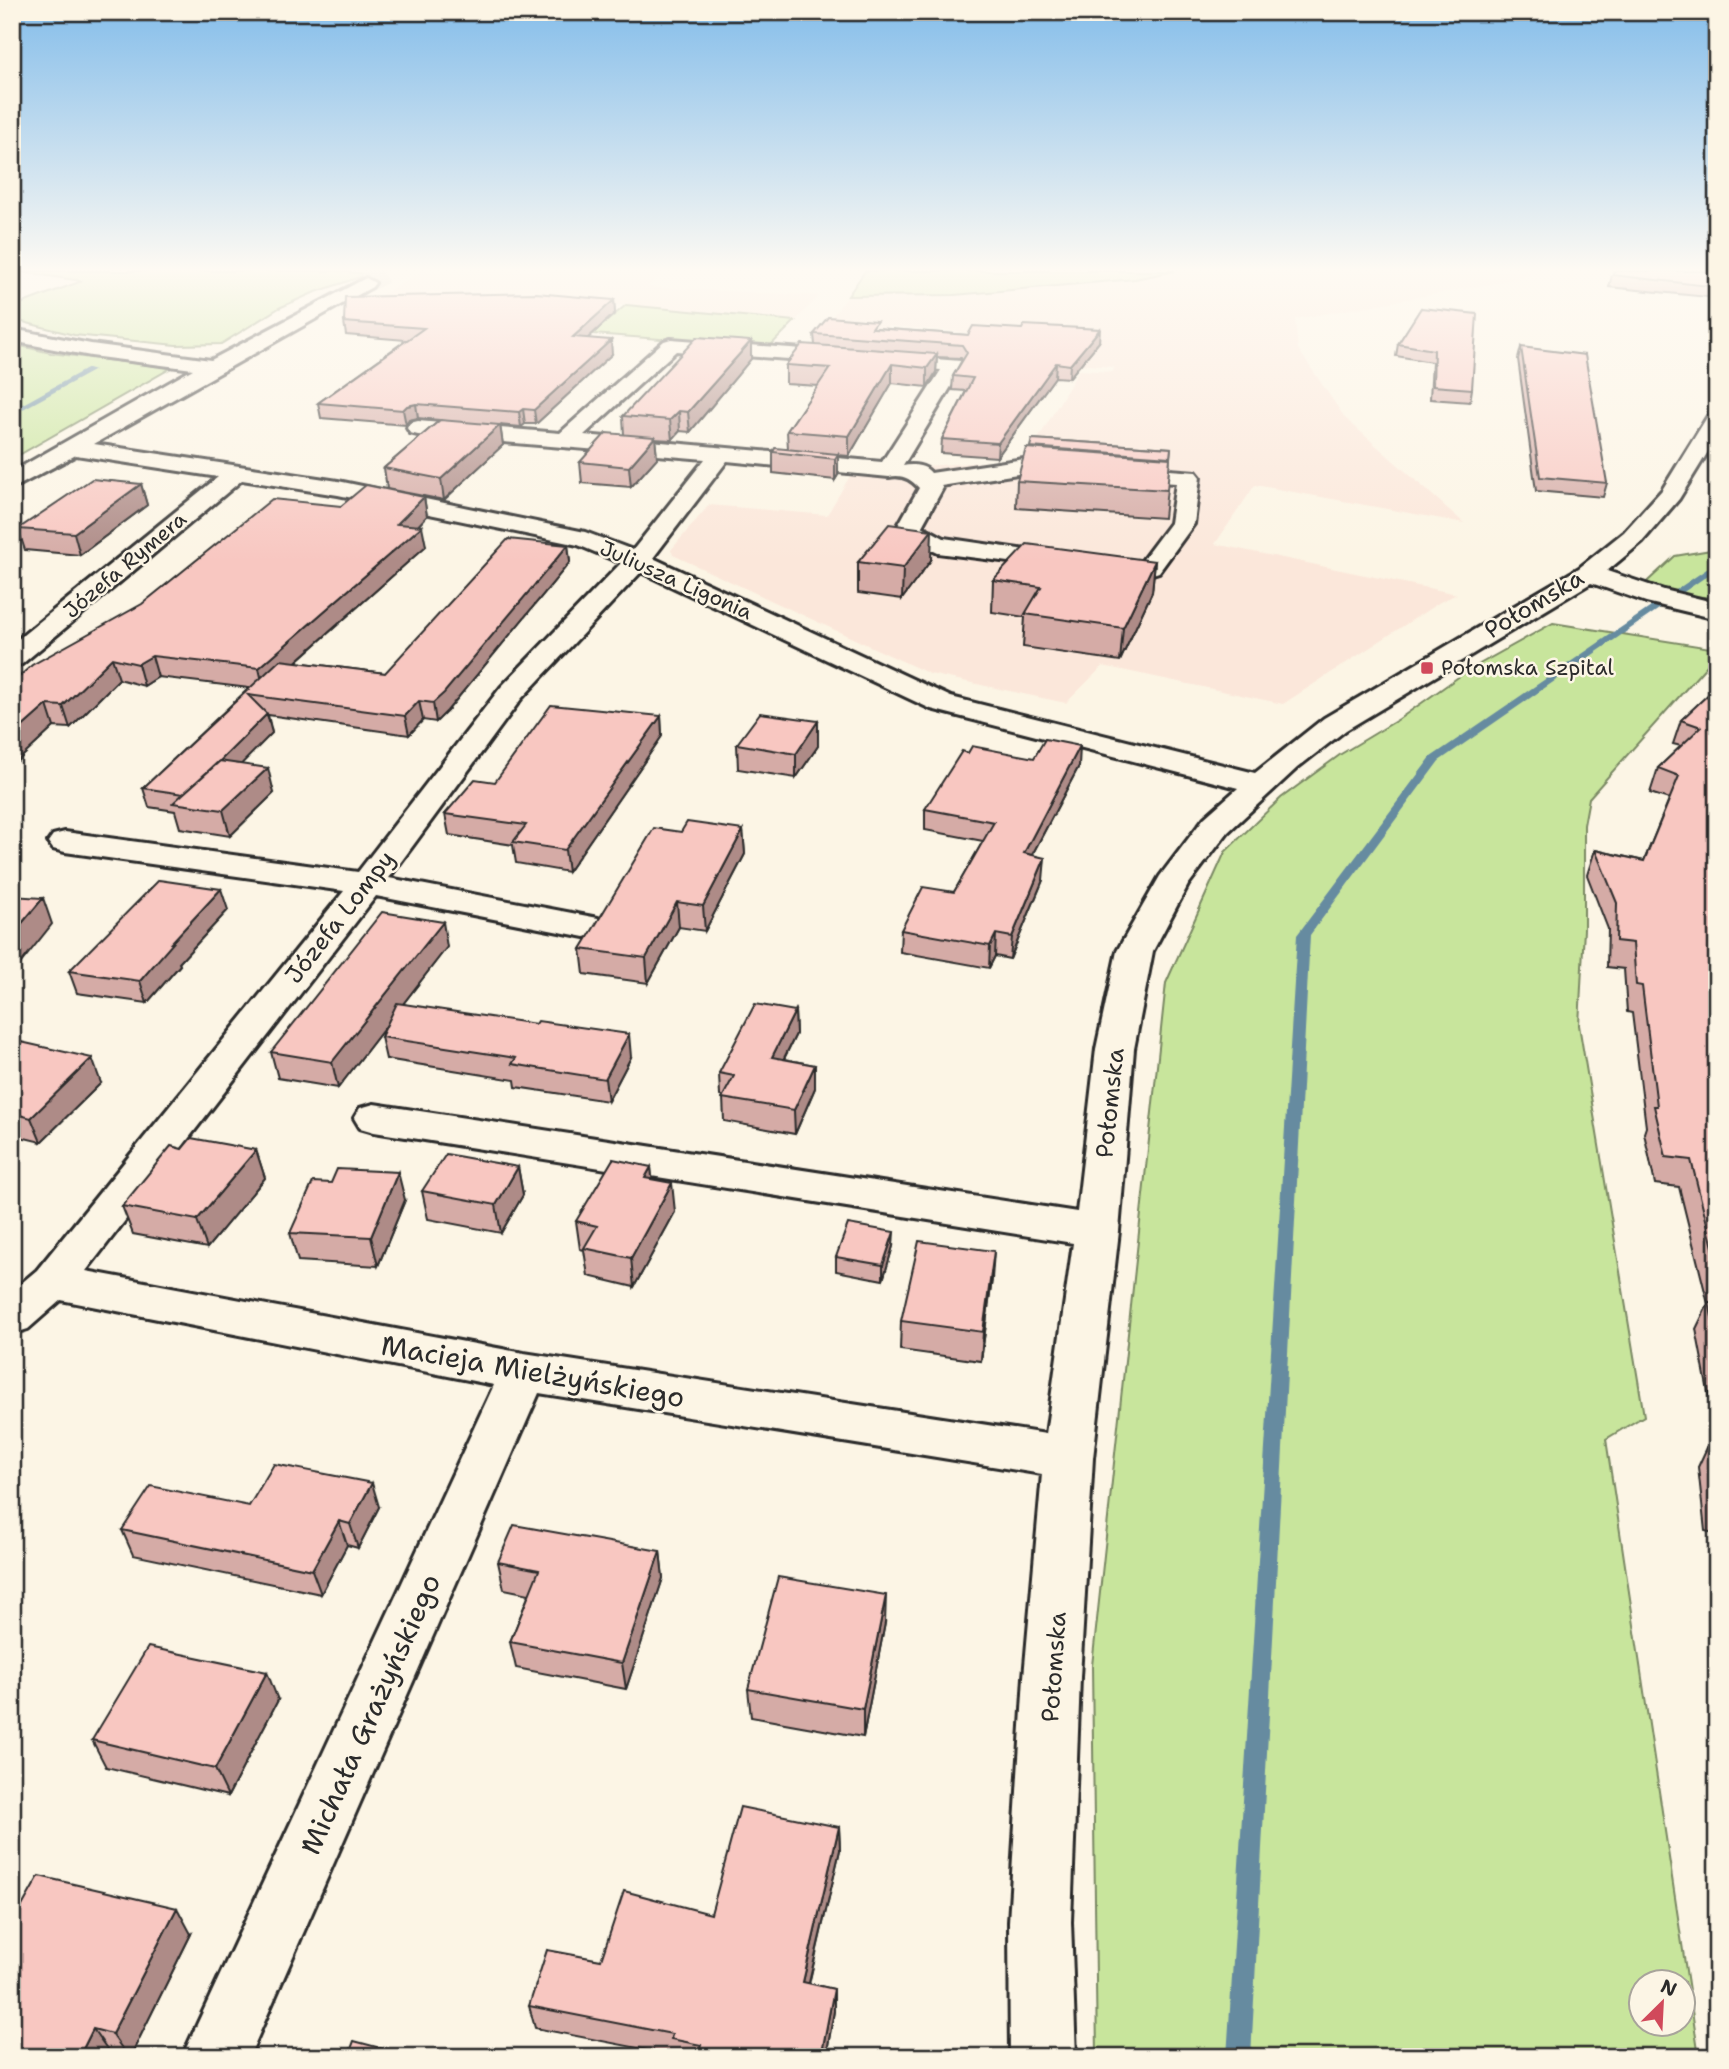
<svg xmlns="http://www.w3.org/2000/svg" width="1729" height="2069" font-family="'Shantell Sans',sans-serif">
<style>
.built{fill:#fbe7da}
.green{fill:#c8e59c;stroke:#7a8864;stroke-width:2;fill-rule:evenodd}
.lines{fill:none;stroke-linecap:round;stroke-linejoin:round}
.stream{fill:#668ba0;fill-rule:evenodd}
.minor-tunnel{stroke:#d2cdc0;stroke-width:20;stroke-dasharray:20 10;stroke-linecap:butt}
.minor-casing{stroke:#2b2b2b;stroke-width:6}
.minor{fill:#fcf5e5;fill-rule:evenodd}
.wall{fill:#d5aba6;stroke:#2b2b2b;stroke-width:2}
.shaded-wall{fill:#ae8b87;stroke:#2b2b2b;stroke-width:2}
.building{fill:#f8c7c1;stroke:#2b2b2b;stroke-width:2}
.poi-dot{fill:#d1495b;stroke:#fcf5e5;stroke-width:2.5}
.labels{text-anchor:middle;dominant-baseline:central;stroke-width:5;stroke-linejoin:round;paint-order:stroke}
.far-street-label{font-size:21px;fill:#2b2b2b;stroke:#fcf5e5}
.far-poi-label{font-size:21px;fill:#2b2b2b;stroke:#fcf5e5;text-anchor:start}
.street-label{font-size:24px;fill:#2b2b2b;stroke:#fcf5e5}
.near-street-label{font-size:28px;fill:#2b2b2b;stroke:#fcf5e5}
</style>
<rect width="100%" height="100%" fill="#fcf5e5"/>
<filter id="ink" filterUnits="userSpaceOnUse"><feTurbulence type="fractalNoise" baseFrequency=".0143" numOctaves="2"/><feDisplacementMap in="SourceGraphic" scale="14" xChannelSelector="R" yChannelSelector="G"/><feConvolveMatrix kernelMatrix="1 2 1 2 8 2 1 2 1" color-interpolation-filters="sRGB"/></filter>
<g filter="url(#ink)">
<path class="built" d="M 422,271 L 665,271 L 647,287 L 819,296 L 795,321 L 626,305 L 375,299 Z
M 1175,271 L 1543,271 L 1492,284 L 1295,319 L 1298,349 L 1345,418 L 1464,523 L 1255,485 L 1215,544 L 1457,594 L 1440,602 L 1283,704 L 1103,666 L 1066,703 L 930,674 L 673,555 L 671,550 L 709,505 L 827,515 L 853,471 L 1026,459 L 1079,370 L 1113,372 L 1114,367 L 958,355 L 972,333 L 888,326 L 885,332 L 824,327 L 848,296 L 954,295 L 1135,279 Z"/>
<path class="green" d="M 14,271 L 335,271 L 369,274 L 313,293 L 279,308 L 221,344 L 176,345 L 74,335 L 15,320 L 12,307 L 82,281 Z
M 865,271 L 1175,271 L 1135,279 L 954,295 L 848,296 Z
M 626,305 L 795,321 L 769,347 L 592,334 Z
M 12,344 L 51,353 L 171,368 L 12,459 Z
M 1717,549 L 1717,598 L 1636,592 L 1675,556 Z
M 1553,623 L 1717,649 L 1717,654 L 1589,798 L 1584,825 L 1584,929 L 1579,1025 L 1644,1416 L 1606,1439 L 1699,2057 L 1097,2057 L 1092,1666 L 1166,983 L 1225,852 L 1281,798 L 1341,754 L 1399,719 L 1467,671 ZM 1642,1982 L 1684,1982 L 1684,2024 L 1642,2024 Z"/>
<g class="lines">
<path class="stream" d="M 88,368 L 95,370 L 12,415 L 12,410 Z
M 1717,562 L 1717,569 L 1439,761 L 1310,935 L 1251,2057 L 1227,2057 L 1297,935 L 1431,757 Z"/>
<path class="minor-tunnel" d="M 366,283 L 388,271"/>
<defs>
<path id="minor" d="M 366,278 L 375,283 L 372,287 L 94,444 L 338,481 L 585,532 L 633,550 L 705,459 L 418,435 L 410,433 L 407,428 L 410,423 L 418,421 L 560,433 L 664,341 L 671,339 L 961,361 L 964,365 L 903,466 C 913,464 925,465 931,473 L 1024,459 L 1196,472 L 1200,477 L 1194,524 L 1159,572 L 1150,575 L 1141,572 L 1137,567 L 1170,523 L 1176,483 L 1024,473 L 941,486 L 943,488 L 922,526 L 944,538 L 1026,550 L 1030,555 L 1026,560 L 1017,563 L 938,553 L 899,534 L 896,529 L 919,488 C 910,478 901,474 889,477 L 727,461 L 653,558 L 951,697 L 1255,773 L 1324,718 L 1579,568 L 1624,532 L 1662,490 L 1709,414 L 1717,413 L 1717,437 L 1679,499 L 1642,542 L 1607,571 L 1664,590 L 1717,603 L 1717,619 L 1646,602 L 1591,583 L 1346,730 L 1297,768 L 1228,832 L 1188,885 L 1153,951 L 1134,1049 L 1119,1231 L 1093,1458 L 1080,1677 L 1071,1922 L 1076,2057 L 1010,2057 L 1009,1922 L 1024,1677 L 1042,1474 L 539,1393 L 249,2057 L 182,2057 L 494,1385 L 61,1300 L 28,1329 L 12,1334 L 12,1291 L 37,1270 L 344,891 L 65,852 L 53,849 L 48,842 L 53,835 L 65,832 L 358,872 L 501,687 L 621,563 L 578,545 L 338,495 L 242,480 L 22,664 L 12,666 L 12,644 L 218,477 L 76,455 L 12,489 L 12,472 L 193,369 L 91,356 L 12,341 L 12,329 L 91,344 L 211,360 ZM 676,351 L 941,370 L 882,462 L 584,435 ZM 641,572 L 931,709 L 1238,788 L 1204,818 L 1160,876 L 1117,951 L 1096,1049 L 1077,1212 L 374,1104 L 360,1108 L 354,1118 L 360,1128 L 374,1132 L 1073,1243 L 1046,1434 L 524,1353 L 86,1271 L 376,896 L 585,937 L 598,934 L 603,926 L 598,918 L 389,878 L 521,699 Z"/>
</defs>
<use href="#minor" class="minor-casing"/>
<use href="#minor" class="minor"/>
</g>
<path class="wall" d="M 1717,271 L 1717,298 L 1609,287 L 1612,275 Z
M 614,300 L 615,313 L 588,338 L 612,354 L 536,424 L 525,424 L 521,427 L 500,425 L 503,445 L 444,500 L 387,489 L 384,468 L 440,420 L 418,418 L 409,420 L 406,425 L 321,418 L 318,403 L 406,340 L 346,335 L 344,322 Z
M 1421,308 L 1472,389 L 1470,402 L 1430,399 L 1432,362 L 1396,356 L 1398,344 Z
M 877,328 L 968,335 L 1099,342 L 1069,378 L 1055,377 L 997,457 L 941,453 L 942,439 L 966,391 L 952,390 L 953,376 L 962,360 L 961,358 L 937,357 L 936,372 L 927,387 L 892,383 L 849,456 L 838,455 L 838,475 L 835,480 L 773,473 L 773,452 L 788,449 L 787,431 L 818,386 L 786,384 L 786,365 L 815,345 L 814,334 Z
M 751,341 L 751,359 L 690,432 L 680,431 L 672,440 L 655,439 L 657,458 L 631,487 L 582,483 L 580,462 L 624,435 L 623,416 Z
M 1521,347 L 1607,483 L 1603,497 L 1536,491 L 1518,359 Z
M 1032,439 L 1171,448 L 1164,518 L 1016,508 L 1017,481 L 1030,449 Z
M 141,484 L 147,505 L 80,555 L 25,550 L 18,529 Z
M 424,497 L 427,516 L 418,526 L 426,546 L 296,662 L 385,673 L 568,545 L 570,562 L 447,711 L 436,722 L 423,720 L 409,735 L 268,715 L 272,733 L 241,764 L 274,793 L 230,836 L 180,828 L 175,811 L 149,807 L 143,788 L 249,688 L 158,677 L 144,686 L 119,679 L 70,728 L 54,727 L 12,766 L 12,683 L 341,506 Z
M 931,560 L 902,599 L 858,593 L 858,562 Z
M 1155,561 L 1152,592 L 1120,661 L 1023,647 L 1025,617 L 992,612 L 993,580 Z
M 1713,690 L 1716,947 L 1717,958 L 1717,1439 L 1696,1329 L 1708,1304 L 1679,1187 L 1655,1184 L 1644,1133 L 1646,1127 L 1632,1013 L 1627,1012 L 1624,969 L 1607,967 L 1608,929 L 1587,875 L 1595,850 L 1644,861 L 1669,799 L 1650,793 L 1658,768 L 1681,746 L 1673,744 L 1681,720 Z
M 661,716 L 662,736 L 568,872 L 516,863 L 513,845 L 449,835 L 445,814 L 495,782 Z
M 818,721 L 818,746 L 796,778 L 738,769 L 737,744 Z
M 1034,758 L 1079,766 L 1032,855 L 1043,880 L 1010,959 L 995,956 L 989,968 L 900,952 L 901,930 L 954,892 L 983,841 L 925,830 L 925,809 Z
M 743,830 L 745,854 L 705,931 L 679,927 L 648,983 L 584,974 L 581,949 L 681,832 Z
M 228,910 L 179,963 L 180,965 L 147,1003 L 77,993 L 69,971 Z
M 447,947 L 403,1004 L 631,1057 L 608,1101 L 516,1087 L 515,1080 L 386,1059 L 381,1037 L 386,1026 L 338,1088 L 278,1078 L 271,1052 Z
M 795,1011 L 796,1034 L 784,1059 L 815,1065 L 815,1088 L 795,1134 L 724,1121 L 723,1097 L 720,1096 L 719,1073 Z
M 12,1040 L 101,1083 L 41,1142 L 12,1135 Z
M 182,1149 L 256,1150 L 265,1178 L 207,1248 L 133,1234 L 122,1206 Z
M 518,1167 L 523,1195 L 501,1233 L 428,1219 L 422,1191 Z
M 651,1167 L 652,1179 L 675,1212 L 634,1287 L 588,1276 L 584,1250 L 580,1249 L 576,1221 Z
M 405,1200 L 378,1266 L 298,1261 L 290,1233 Z
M 893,1246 L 883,1280 L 836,1271 L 836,1257 Z
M 992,1279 L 981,1361 L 900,1350 L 901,1321 Z
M 1711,1439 L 1717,1441 L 1717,1534 L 1705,1531 L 1698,1467 Z
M 249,1506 L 379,1507 L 358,1548 L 347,1545 L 321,1594 L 133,1555 L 122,1530 Z
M 660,1551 L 663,1578 L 626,1689 L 516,1668 L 510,1642 L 529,1594 L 504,1589 L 498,1562 Z
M 885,1623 L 863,1737 L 751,1717 L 748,1689 Z
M 278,1700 L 228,1796 L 106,1767 L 92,1740 Z
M 839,1827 L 840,1850 L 809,1984 L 834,1989 L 834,2011 L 826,2057 L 674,2057 L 674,2055 L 535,2028 L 529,2006 L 601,1960 L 711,1914 Z
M 191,1934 L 130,2057 L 122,2057 L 110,2053 L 12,2057 Z"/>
<path class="shaded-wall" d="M 614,300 L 615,313 L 574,351 L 573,337 Z
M 1100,329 L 1099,342 L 1069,378 L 1070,365 Z
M 611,340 L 612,354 L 536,424 L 534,410 Z
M 751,341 L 751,359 L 690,432 L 688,412 Z
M 937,354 L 936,372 L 927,387 L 927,368 Z
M 1056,363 L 1055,377 L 997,457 L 998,443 Z
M 892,364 L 892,383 L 849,456 L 849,436 Z
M 416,404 L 418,418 L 409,420 L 406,425 L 403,410 L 407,406 Z
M 523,409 L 525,424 L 521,427 L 519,412 Z
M 679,411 L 680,431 L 672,440 L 670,420 Z
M 500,425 L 503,445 L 444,500 L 441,479 Z
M 655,437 L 657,458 L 631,487 L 629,467 Z
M 838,454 L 838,475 L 835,480 L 835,459 Z
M 141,484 L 147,505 L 80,555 L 74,533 Z
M 424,497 L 427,516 L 401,544 L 397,524 Z
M 422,526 L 426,546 L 264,690 L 259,668 Z
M 932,530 L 931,560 L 902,599 L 903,568 Z
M 568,545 L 570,562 L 447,711 L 436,722 L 433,703 Z
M 1155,561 L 1152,592 L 1120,661 L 1123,628 Z
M 152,656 L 158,677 L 144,686 L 138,664 Z
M 112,658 L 119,679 L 70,728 L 63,706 Z
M 419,701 L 423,720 L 409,735 L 405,716 Z
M 47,705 L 54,727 L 12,766 L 12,736 Z
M 267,714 L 272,733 L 199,807 L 186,794 Z
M 661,716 L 662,736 L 568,872 L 565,850 Z
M 818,721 L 818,746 L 796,778 L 796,754 Z
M 1080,746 L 1079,766 L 1022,874 L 1024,853 Z
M 268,768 L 274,793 L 230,836 L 223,810 Z
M 743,830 L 745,854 L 705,931 L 703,906 Z
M 1045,858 L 1043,880 L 1010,959 L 1012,937 Z
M 221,889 L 228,910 L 179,963 L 180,965 L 147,1003 L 140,981 L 171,943 Z
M 43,898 L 52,924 L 13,973 L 12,935 Z
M 677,902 L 679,927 L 648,983 L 646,958 Z
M 443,922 L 447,947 L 338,1088 L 332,1062 Z
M 996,934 L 995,956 L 989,968 L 990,946 Z
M 795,1011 L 796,1034 L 773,1080 L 772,1057 Z
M 629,1034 L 631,1057 L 608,1101 L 605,1079 Z
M 92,1058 L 101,1083 L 41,1142 L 31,1118 Z
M 815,1065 L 815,1088 L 795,1134 L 794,1110 Z
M 256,1150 L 265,1178 L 207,1248 L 197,1220 Z
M 518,1167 L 523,1195 L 501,1233 L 496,1205 Z
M 651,1167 L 654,1195 L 645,1178 Z
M 398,1172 L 405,1200 L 378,1266 L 371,1237 Z
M 672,1183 L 675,1212 L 634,1287 L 631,1258 Z
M 894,1232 L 893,1246 L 883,1280 L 883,1265 Z
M 994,1251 L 992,1279 L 981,1361 L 983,1332 Z
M 372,1483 L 379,1507 L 358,1548 L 350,1524 Z
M 339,1521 L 347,1545 L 321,1594 L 312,1570 Z
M 660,1551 L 663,1578 L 626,1689 L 622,1663 Z
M 886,1595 L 885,1623 L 863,1737 L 863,1709 Z
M 267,1672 L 278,1700 L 228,1796 L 215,1769 Z
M 839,1827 L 840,1850 L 804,2004 L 803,1982 Z
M 177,1908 L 191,1934 L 130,2057 L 128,2057 L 112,2034 Z
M 834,1989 L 834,2011 L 826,2057 L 821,2057 Z
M 93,2029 L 110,2053 L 108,2057 L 79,2057 Z"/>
<path class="building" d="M 1614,271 L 1717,271 L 1717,287 L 1612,275 Z
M 536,293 L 614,300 L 573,337 L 611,340 L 534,410 L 523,409 L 519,412 L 416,404 L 407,406 L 403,410 L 318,403 L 424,328 L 344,322 L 345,297 Z
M 1421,308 L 1477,314 L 1472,389 L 1433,386 L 1434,350 L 1398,344 Z
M 828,317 L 877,321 L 872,328 L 968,335 L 973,326 L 1022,329 L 1024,325 L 1100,329 L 1070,365 L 1056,363 L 998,443 L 942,439 L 973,378 L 953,376 L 967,353 L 962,345 L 814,334 Z
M 697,337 L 751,341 L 688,412 L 679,411 L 670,420 L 623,416 Z
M 802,344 L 937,354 L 927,368 L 892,364 L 849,436 L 787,431 L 830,368 L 786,365 Z
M 1521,347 L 1585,355 L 1607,483 L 1540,477 Z
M 440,420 L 500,425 L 441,479 L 384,468 Z
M 606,433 L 655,437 L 629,467 L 580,462 Z
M 1032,439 L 1171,448 L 1170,457 L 1030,447 Z
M 775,448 L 838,454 L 835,459 L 773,452 Z
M 1026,448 L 1170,458 L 1167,490 L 1017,481 Z
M 92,479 L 141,484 L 74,533 L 18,529 Z
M 366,485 L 424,497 L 397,524 L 422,526 L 259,668 L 152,656 L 138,664 L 112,658 L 63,706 L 47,705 L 12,736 L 12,683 L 32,665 L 142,604 L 272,499 L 341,506 Z
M 889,524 L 932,530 L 903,568 L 858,562 Z
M 508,539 L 568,545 L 444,693 L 433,703 L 419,701 L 405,716 L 248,695 L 267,714 L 220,761 L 183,794 L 143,788 L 280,660 L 385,673 Z
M 1027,544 L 1155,561 L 1123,628 L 1025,614 L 1041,587 L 993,580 Z
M 1713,690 L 1717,691 L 1717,940 L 1716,947 L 1717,958 L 1717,1263 L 1691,1160 L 1666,1157 L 1654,1106 L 1657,1106 L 1642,986 L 1636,985 L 1633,943 L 1616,941 L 1617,903 L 1595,850 L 1644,861 L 1679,776 L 1658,768 L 1701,727 L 1681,720 Z
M 551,705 L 661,716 L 565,850 L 513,842 L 526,825 L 445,814 L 475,779 L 495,782 Z
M 760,713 L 818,721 L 796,754 L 737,744 Z
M 1045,739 L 1080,746 L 1024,853 L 1045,858 L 1012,937 L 996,934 L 990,946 L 901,930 L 923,887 L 954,892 L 994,822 L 925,809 L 962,751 L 968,753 L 972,746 L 1034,758 Z
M 219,761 L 268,768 L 223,810 L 173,803 Z
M 687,822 L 743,830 L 703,906 L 677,902 L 646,958 L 581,949 L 654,828 L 681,832 Z
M 159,880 L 221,889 L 171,943 L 173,943 L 140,981 L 69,971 Z
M 12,896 L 43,898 L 12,935 Z
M 382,912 L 443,922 L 332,1062 L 271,1052 Z
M 397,1003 L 536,1024 L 538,1021 L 629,1034 L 605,1079 L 512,1064 L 516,1058 L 381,1037 Z
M 755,1004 L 795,1011 L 772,1057 L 815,1065 L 794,1110 L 722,1098 L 734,1076 L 719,1073 Z
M 12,1040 L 92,1058 L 31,1118 L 12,1113 Z
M 191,1138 L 256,1150 L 197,1220 L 122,1206 L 171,1146 L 182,1149 Z
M 446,1154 L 518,1167 L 496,1205 L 422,1191 Z
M 613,1159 L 651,1167 L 645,1178 L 672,1183 L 631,1258 L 584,1248 L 597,1226 L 576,1221 Z
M 337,1169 L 398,1172 L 371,1237 L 290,1233 L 313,1182 L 331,1183 Z
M 848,1224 L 894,1232 L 883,1265 L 836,1257 Z
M 919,1241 L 994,1251 L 983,1332 L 901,1321 Z
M 1709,1302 L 1717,1303 L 1717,1343 Z
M 1711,1439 L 1717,1441 L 1717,1487 Z
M 274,1464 L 372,1483 L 350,1524 L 339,1521 L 312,1570 L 122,1530 L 151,1486 L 249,1506 Z
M 514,1525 L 660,1551 L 622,1663 L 510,1642 L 539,1570 L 498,1562 Z
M 778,1577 L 886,1595 L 863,1709 L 748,1689 Z
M 148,1647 L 267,1672 L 215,1769 L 92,1740 Z
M 740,1807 L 839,1827 L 803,1982 L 834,1989 L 821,2057 L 698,2057 L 701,2045 L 671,2039 L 672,2034 L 529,2006 L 547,1950 L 601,1960 L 624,1891 L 711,1914 Z
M 39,1876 L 177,1908 L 112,2034 L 93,2029 L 79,2057 L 12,2057 L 12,1924 Z
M 354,2041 L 414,2057 L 348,2057 Z"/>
</g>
<linearGradient id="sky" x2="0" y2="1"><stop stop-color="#84bdea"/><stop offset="0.48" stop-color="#fefaf3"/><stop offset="1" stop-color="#fefaf3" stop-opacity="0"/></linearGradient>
<rect width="1729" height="561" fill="url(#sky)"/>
<rect class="poi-dot" x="1420" y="661" width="14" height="14" rx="3.5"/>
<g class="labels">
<g class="far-street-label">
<text transform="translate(125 565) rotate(-40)">Józefa Rymera</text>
<text transform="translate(676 580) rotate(24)">Juliusza Ligonia</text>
</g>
<g class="far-poi-label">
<text x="1441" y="668">Połomska Szpital</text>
</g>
<g class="street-label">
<text transform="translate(1534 604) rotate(-31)">Połomska</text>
<text transform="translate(340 917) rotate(-52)">Józefa Lompy</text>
<text transform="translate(1110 1103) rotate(-84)">Połomska</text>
<text transform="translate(1054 1667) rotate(-86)">Połomska</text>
</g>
<g class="near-street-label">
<text transform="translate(533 1371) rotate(10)">Macieja Mielżyńskiego</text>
<text transform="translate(370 1714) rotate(-66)">Michała Grażyńskiego</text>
</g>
</g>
<rect width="1729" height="2069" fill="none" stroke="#fcf5e5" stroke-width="42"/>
<rect x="21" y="21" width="1687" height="2027" fill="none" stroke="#2b2b2b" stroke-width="2.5" filter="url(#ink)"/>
<g transform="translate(1662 2003) rotate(24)"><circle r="33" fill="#fcf5e5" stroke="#a8a49b" stroke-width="2"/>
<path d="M0-5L12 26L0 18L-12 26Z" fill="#d1495b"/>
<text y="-10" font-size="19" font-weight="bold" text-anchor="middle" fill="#2b2b2b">N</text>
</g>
</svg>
